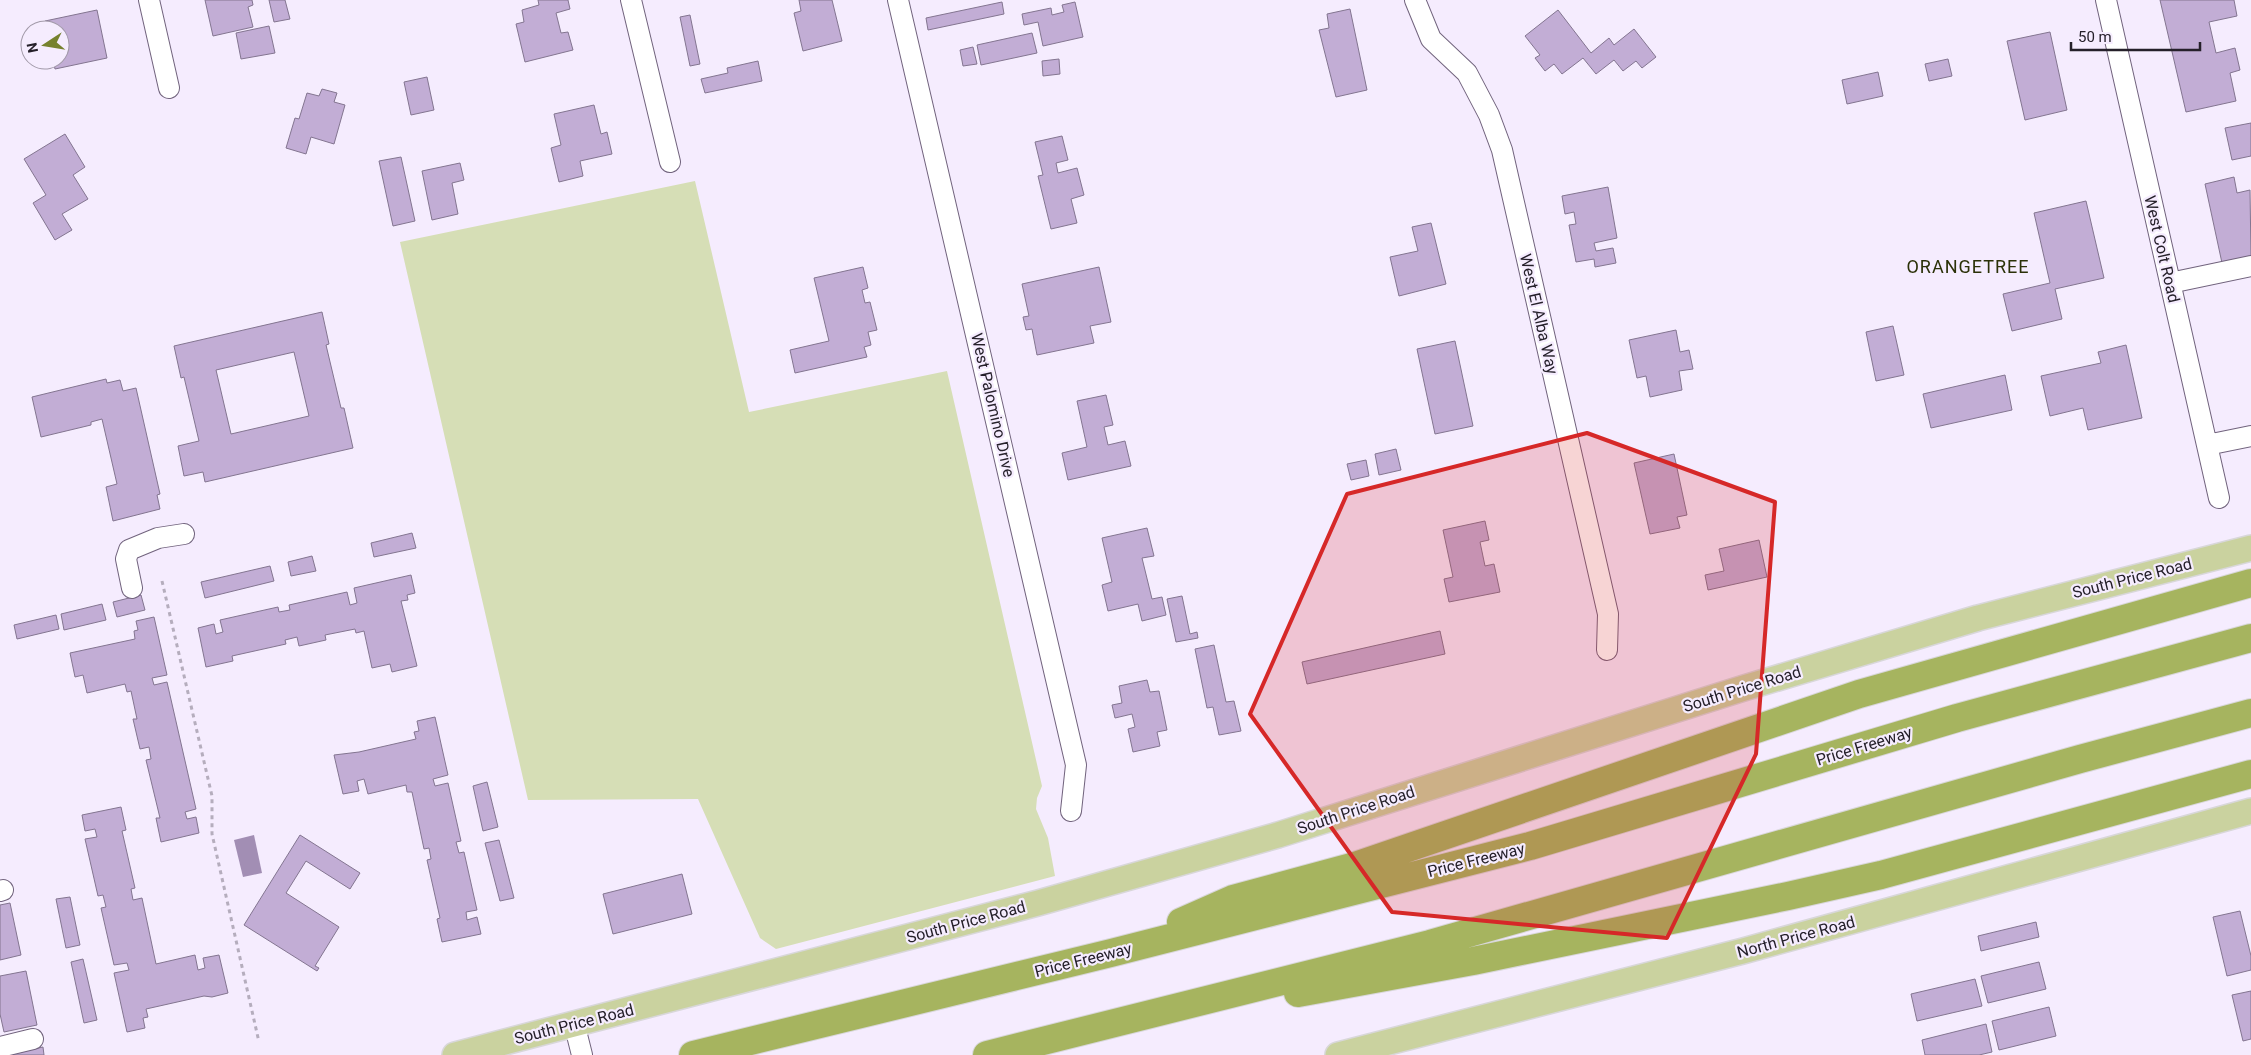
<svg xmlns="http://www.w3.org/2000/svg" width="2251" height="1055" font-family="Roboto,sans-serif">
<style>
.green{fill:#d6deb6}
.water{fill:#a28eb4}
.building{fill:#c2add5;stroke:#837590;fill-rule:evenodd}
.lines{fill:none;stroke-linecap:round;stroke-linejoin:round}
.minor-casing{stroke:#71637d;stroke-width:22}
.major-casing{stroke:#d8d7d9;stroke-width:28}
.highway-casing{stroke:#d8d7d9;stroke-width:30}
.path{stroke:#b5adbd;stroke-width:3;stroke-dasharray:4 4;stroke-linecap:butt}
.minor{stroke:#fff;stroke-width:20}
.major{stroke:#cad29f;stroke-width:25}
.highway{stroke:#a6b45f;stroke-width:28}
.marked{fill:#d62828;fill-opacity:0.2;stroke:#d62828;stroke-width:4;stroke-linejoin:round}
.labels{text-anchor:middle;dominant-baseline:central;stroke-width:4.5;stroke-linejoin:round;paint-order:stroke}
.street-label{font-size:16px;fill:#25202a;stroke:#f5ecfe}
.neighbourhood-label{font-size:18px;letter-spacing:1px;fill:#2b3108;stroke:#f5ecfe}
</style>
<rect width="100%" height="100%" fill="#f5ecfe"/>
<path class="green" d="M 695,181 L 749,412 L 947,371 L 1042,786 L 1037,798 L 1036,809 L 1048,838 L 1055,876 L 776,949 L 760,938 L 698,799 L 528,800 L 400,242 Z"/>
<path class="water" d="M 254,835 L 262,873 L 243,877 L 234,840 Z"/>
<path class="building" d="M 205,0 L 252,0 L 253,5 L 248,7 L 253,27 L 213,36 Z
M 269,0 L 285,0 L 290,19 L 274,22 Z
M 538,0 L 568,0 L 570,9 L 556,13 L 561,33 L 568,32 L 573,50 L 525,62 L 516,24 L 524,22 L 522,10 L 539,5 Z
M 799,0 L 832,0 L 842,41 L 803,51 L 794,13 L 801,11 Z
M 2160,0 L 2234,0 L 2237,16 L 2209,22 L 2216,53 L 2235,48 L 2240,70 L 2230,73 L 2236,101 L 2186,112 Z
M 1002,2 L 1004,14 L 928,30 L 926,18 Z
M 1075,2 L 1083,37 L 1043,46 L 1038,22 L 1024,25 L 1022,14 L 1051,8 L 1052,15 L 1064,12 L 1062,5 Z
M 1350,9 L 1367,90 L 1336,97 L 1319,30 L 1329,28 L 1327,14 Z
M 97,10 L 107,58 L 55,69 L 53,60 L 60,60 L 60,30 L 46,30 L 45,21 Z
M 1558,10 L 1591,53 L 1609,38 L 1614,45 L 1634,29 L 1656,57 L 1642,68 L 1636,61 L 1623,71 L 1614,60 L 1596,74 L 1583,58 L 1562,74 L 1554,64 L 1545,71 L 1535,58 L 1540,55 L 1525,36 Z
M 690,15 L 700,64 L 690,66 L 680,17 Z
M 269,26 L 275,53 L 241,59 L 236,33 Z
M 2050,32 L 2067,110 L 2025,120 L 2007,41 Z
M 1032,33 L 1037,53 L 981,65 L 977,45 Z
M 973,47 L 977,64 L 963,66 L 960,50 Z
M 1059,59 L 1060,74 L 1043,76 L 1042,61 Z
M 1948,59 L 1952,76 L 1929,81 L 1925,64 Z
M 758,61 L 762,81 L 705,93 L 701,79 L 728,73 L 727,68 Z
M 1878,72 L 1883,96 L 1847,104 L 1842,80 Z
M 427,77 L 434,110 L 411,115 L 404,82 Z
M 322,89 L 337,93 L 334,102 L 345,105 L 334,144 L 311,137 L 306,154 L 286,148 L 295,118 L 299,119 L 307,93 L 319,96 Z
M 594,105 L 601,134 L 607,132 L 612,154 L 580,161 L 583,176 L 559,182 L 551,148 L 561,145 L 554,114 Z
M 2251,123 L 2251,156 L 2232,160 L 2225,128 Z
M 65,134 L 85,167 L 73,175 L 88,199 L 62,214 L 72,230 L 55,240 L 33,203 L 46,195 L 24,159 Z
M 1062,136 L 1068,160 L 1056,163 L 1058,173 L 1077,168 L 1084,195 L 1071,199 L 1077,223 L 1051,229 L 1038,176 L 1043,175 L 1035,142 Z
M 401,157 L 415,221 L 393,226 L 379,161 Z
M 460,163 L 464,180 L 452,183 L 458,214 L 432,220 L 422,171 Z
M 2234,177 L 2237,193 L 2250,190 L 2251,257 L 2222,263 L 2205,184 Z
M 1608,187 L 1617,238 L 1594,243 L 1596,251 L 1613,248 L 1616,263 L 1595,267 L 1594,259 L 1576,262 L 1569,225 L 1576,224 L 1574,212 L 1565,214 L 1562,196 Z
M 2086,201 L 2104,278 L 2055,289 L 2062,319 L 2012,331 L 2003,294 L 2050,283 L 2034,213 Z
M 1431,223 L 1446,284 L 1399,296 L 1390,257 L 1418,251 L 1412,227 Z
M 863,267 L 868,288 L 862,290 L 865,303 L 870,302 L 877,330 L 868,332 L 871,345 L 864,347 L 867,357 L 795,373 L 790,350 L 829,341 L 814,278 Z
M 1099,267 L 1111,322 L 1090,326 L 1094,343 L 1037,355 L 1032,329 L 1026,330 L 1023,317 L 1029,316 L 1022,284 Z
M 322,312 L 329,344 L 326,345 L 341,408 L 344,408 L 353,448 L 205,482 L 203,472 L 184,476 L 178,446 L 199,441 L 184,377 L 181,378 L 174,346 ZM 294,352 L 309,416 L 231,434 L 216,370 Z
M 1893,326 L 1904,375 L 1876,381 L 1866,332 Z
M 1676,330 L 1680,352 L 1689,350 L 1693,369 L 1679,371 L 1682,390 L 1650,397 L 1646,376 L 1637,378 L 1629,340 Z
M 1455,341 L 1473,426 L 1435,434 L 1417,349 Z
M 2126,345 L 2142,418 L 2088,430 L 2083,408 L 2050,416 L 2041,376 L 2101,363 L 2098,352 Z
M 2005,375 L 2012,410 L 1931,428 L 1923,394 Z
M 106,379 L 107,383 L 120,380 L 123,391 L 136,388 L 160,494 L 157,495 L 160,509 L 113,521 L 106,487 L 117,484 L 102,419 L 91,422 L 91,425 L 41,437 L 32,397 Z
M 1106,395 L 1113,425 L 1104,427 L 1108,445 L 1125,441 L 1131,466 L 1068,480 L 1062,453 L 1087,447 L 1077,401 Z
M 1396,449 L 1401,470 L 1379,475 L 1375,454 Z
M 1674,454 L 1687,515 L 1677,517 L 1680,528 L 1650,534 L 1634,463 Z
M 1366,460 L 1369,476 L 1351,480 L 1347,464 Z
M 1485,521 L 1489,540 L 1480,542 L 1485,566 L 1494,564 L 1500,592 L 1449,602 L 1444,579 L 1453,577 L 1443,530 Z
M 1147,528 L 1154,556 L 1142,558 L 1152,599 L 1162,597 L 1166,615 L 1142,621 L 1138,604 L 1108,611 L 1102,585 L 1112,582 L 1102,538 Z
M 412,533 L 416,548 L 374,557 L 371,543 Z
M 1759,540 L 1767,577 L 1708,590 L 1705,575 L 1724,571 L 1719,549 Z
M 312,556 L 316,571 L 291,576 L 288,562 Z
M 270,566 L 274,581 L 205,598 L 201,582 Z
M 411,575 L 415,593 L 407,595 L 408,600 L 401,601 L 417,666 L 392,672 L 390,664 L 372,668 L 364,631 L 356,633 L 355,629 L 325,635 L 326,640 L 299,646 L 297,637 L 285,640 L 286,644 L 232,656 L 233,661 L 206,667 L 198,628 L 214,624 L 216,634 L 223,632 L 220,620 L 278,607 L 279,612 L 290,610 L 289,605 L 347,592 L 350,605 L 357,603 L 354,588 Z
M 141,595 L 145,610 L 117,617 L 113,602 Z
M 1182,596 L 1190,634 L 1197,632 L 1198,638 L 1176,642 L 1167,599 Z
M 102,604 L 106,620 L 64,630 L 61,614 Z
M 56,615 L 59,629 L 17,639 L 14,625 Z
M 154,617 L 167,675 L 152,678 L 154,685 L 167,682 L 196,809 L 185,812 L 187,819 L 196,817 L 199,833 L 161,842 L 156,818 L 160,818 L 146,760 L 151,759 L 149,747 L 140,749 L 133,719 L 137,719 L 131,691 L 127,692 L 125,684 L 87,693 L 83,675 L 75,677 L 70,653 L 135,639 L 134,631 L 138,630 L 136,621 Z
M 1440,631 L 1445,654 L 1307,684 L 1302,662 Z
M 1214,645 L 1226,702 L 1234,701 L 1241,731 L 1219,735 L 1213,707 L 1207,708 L 1195,649 Z
M 1147,680 L 1150,692 L 1159,691 L 1167,730 L 1157,732 L 1160,746 L 1133,752 L 1128,729 L 1135,727 L 1132,714 L 1115,718 L 1112,705 L 1122,703 L 1119,686 Z
M 435,717 L 448,775 L 433,779 L 435,786 L 448,783 L 461,841 L 456,842 L 459,853 L 464,852 L 477,910 L 466,912 L 467,920 L 477,917 L 481,934 L 442,942 L 437,919 L 440,918 L 427,860 L 431,859 L 429,848 L 424,849 L 412,792 L 407,792 L 406,785 L 368,794 L 364,779 L 357,781 L 359,791 L 343,794 L 334,755 L 359,752 L 416,739 L 414,732 L 419,731 L 417,721 Z
M 487,782 L 498,827 L 483,831 L 473,786 Z
M 121,807 L 126,830 L 122,831 L 135,888 L 131,889 L 133,900 L 142,898 L 156,964 L 195,955 L 198,970 L 205,968 L 203,958 L 219,955 L 228,993 L 212,997 L 204,996 L 146,1009 L 148,1017 L 143,1018 L 145,1028 L 127,1032 L 114,973 L 129,970 L 127,963 L 114,965 L 101,908 L 106,907 L 103,895 L 98,896 L 85,839 L 97,837 L 95,829 L 85,831 L 82,815 Z
M 300,835 L 360,873 L 350,889 L 306,861 L 286,893 L 339,927 L 315,966 L 319,968 L 317,971 L 244,925 Z
M 499,840 L 514,898 L 500,901 L 485,843 Z
M 682,874 L 692,914 L 613,934 L 603,894 Z
M 70,897 L 80,945 L 66,948 L 56,899 Z
M 10,903 L 21,955 L 0,960 L 0,905 Z
M 2240,911 L 2251,956 L 2251,970 L 2227,976 L 2213,917 Z
M 2036,922 L 2039,937 L 1981,951 L 1978,936 Z
M 83,959 L 97,1020 L 84,1023 L 71,962 Z
M 2039,962 L 2046,989 L 1988,1003 L 1981,976 Z
M 26,971 L 37,1025 L 4,1032 L 0,1014 L 0,976 Z
M 1975,979 L 1982,1006 L 1917,1021 L 1911,994 Z
M 2251,991 L 2251,1039 L 2243,1041 L 2232,995 Z
M 2049,1007 L 2056,1036 L 1999,1050 L 1992,1021 Z
M 1986,1024 L 1992,1052 L 1979,1055 L 1925,1055 L 1922,1040 Z
M 43,1047 L 44,1055 L 11,1055 L 11,1054 Z"/>
<g class="lines">
<defs>
<path id="minor" d="M 149,0 L 169,88
M 631,0 L 670,162
M 898,0 L 1076,765 L 1071,811
M 1415,0 L 1431,39 L 1467,73 L 1489,115 L 1502,150 L 1608,614 L 1607,650
M 2106,0 L 2219,498
M 2170,283 L 2251,266
M 2207,445 L 2251,436
M 132,588 L 126,559 L 129,550 L 158,538 L 184,534
M 0,891 L 3,890
M 574,1023 L 582,1055
M 0,1047 L 33,1039"/>
<path id="major" d="M 455,1055 L 1038,903 L 1278,835 L 1744,688 L 1978,618 L 2251,548
M 1338,1055 L 1743,951 L 2251,811"/>
<path id="highway" d="M 1181,922 L 1233,899 L 1355,866 L 1859,694 L 2251,583
M 1298,993 L 1473,961 L 1788,896 L 1881,875 L 2251,774
M 693,1055 L 1111,953 L 1530,846 L 1957,718 L 2251,638
M 987,1055 L 1430,944 L 2080,759 L 2251,713"/>
</defs>
<use href="#minor" class="minor-casing"/>
<use href="#major" class="major-casing"/>
<use href="#highway" class="highway-casing"/>
<path class="path" d="M 162,581 L 212,796 L 212,834 L 259,1042"/>
<use href="#minor" class="minor"/>
<use href="#major" class="major"/>
<use href="#highway" class="highway"/>
</g>
<path class="marked" d="M 1587,433 L 1775,502 L 1756,754 L 1667,938 L 1392,912 L 1250,714 L 1347,494 Z"/>
<g class="labels">
<g class="street-label">
<text transform="translate(2162 249) rotate(77)">West Colt Road</text>
<text transform="translate(1539 314) rotate(77)">West El Alba Way</text>
<text transform="translate(993 405) rotate(77)">West Palomino Drive</text>
<text transform="translate(2132 578) rotate(-14)">South Price Road</text>
<text transform="translate(1742 689) rotate(-17)">South Price Road</text>
<text transform="translate(1864 746) rotate(-17)">Price Freeway</text>
<text transform="translate(1356 810) rotate(-18)">South Price Road</text>
<text transform="translate(1476 860) rotate(-14)">Price Freeway</text>
<text transform="translate(966 922) rotate(-15)">South Price Road</text>
<text transform="translate(1796 937) rotate(-15)">North Price Road</text>
<text transform="translate(1083 960) rotate(-14)">Price Freeway</text>
<text transform="translate(574 1024) rotate(-14)">South Price Road</text>
</g>
<g class="neighbourhood-label">
<text x="1968" y="266">ORANGETREE</text>
</g>
</g>
<g transform="translate(45 45) rotate(258)"><circle r="24" fill="#f5ecfe" stroke="#a29aa9"/>
<path d="M0-4L9 19L0 12L-9 19Z" fill="#76812e"/>
<text y="-8" font-size="14" font-weight="bold" text-anchor="middle" fill="#25202a">N</text>
</g>
<path d="M2071 42v8h129v-8" fill="none" stroke="#25202a" stroke-width="2.5"/>
<text x="2078" y="42" font-size="15" fill="#25202a" stroke="#f5ecfe" stroke-width="4" paint-order="stroke">50 m</text>
</svg>
